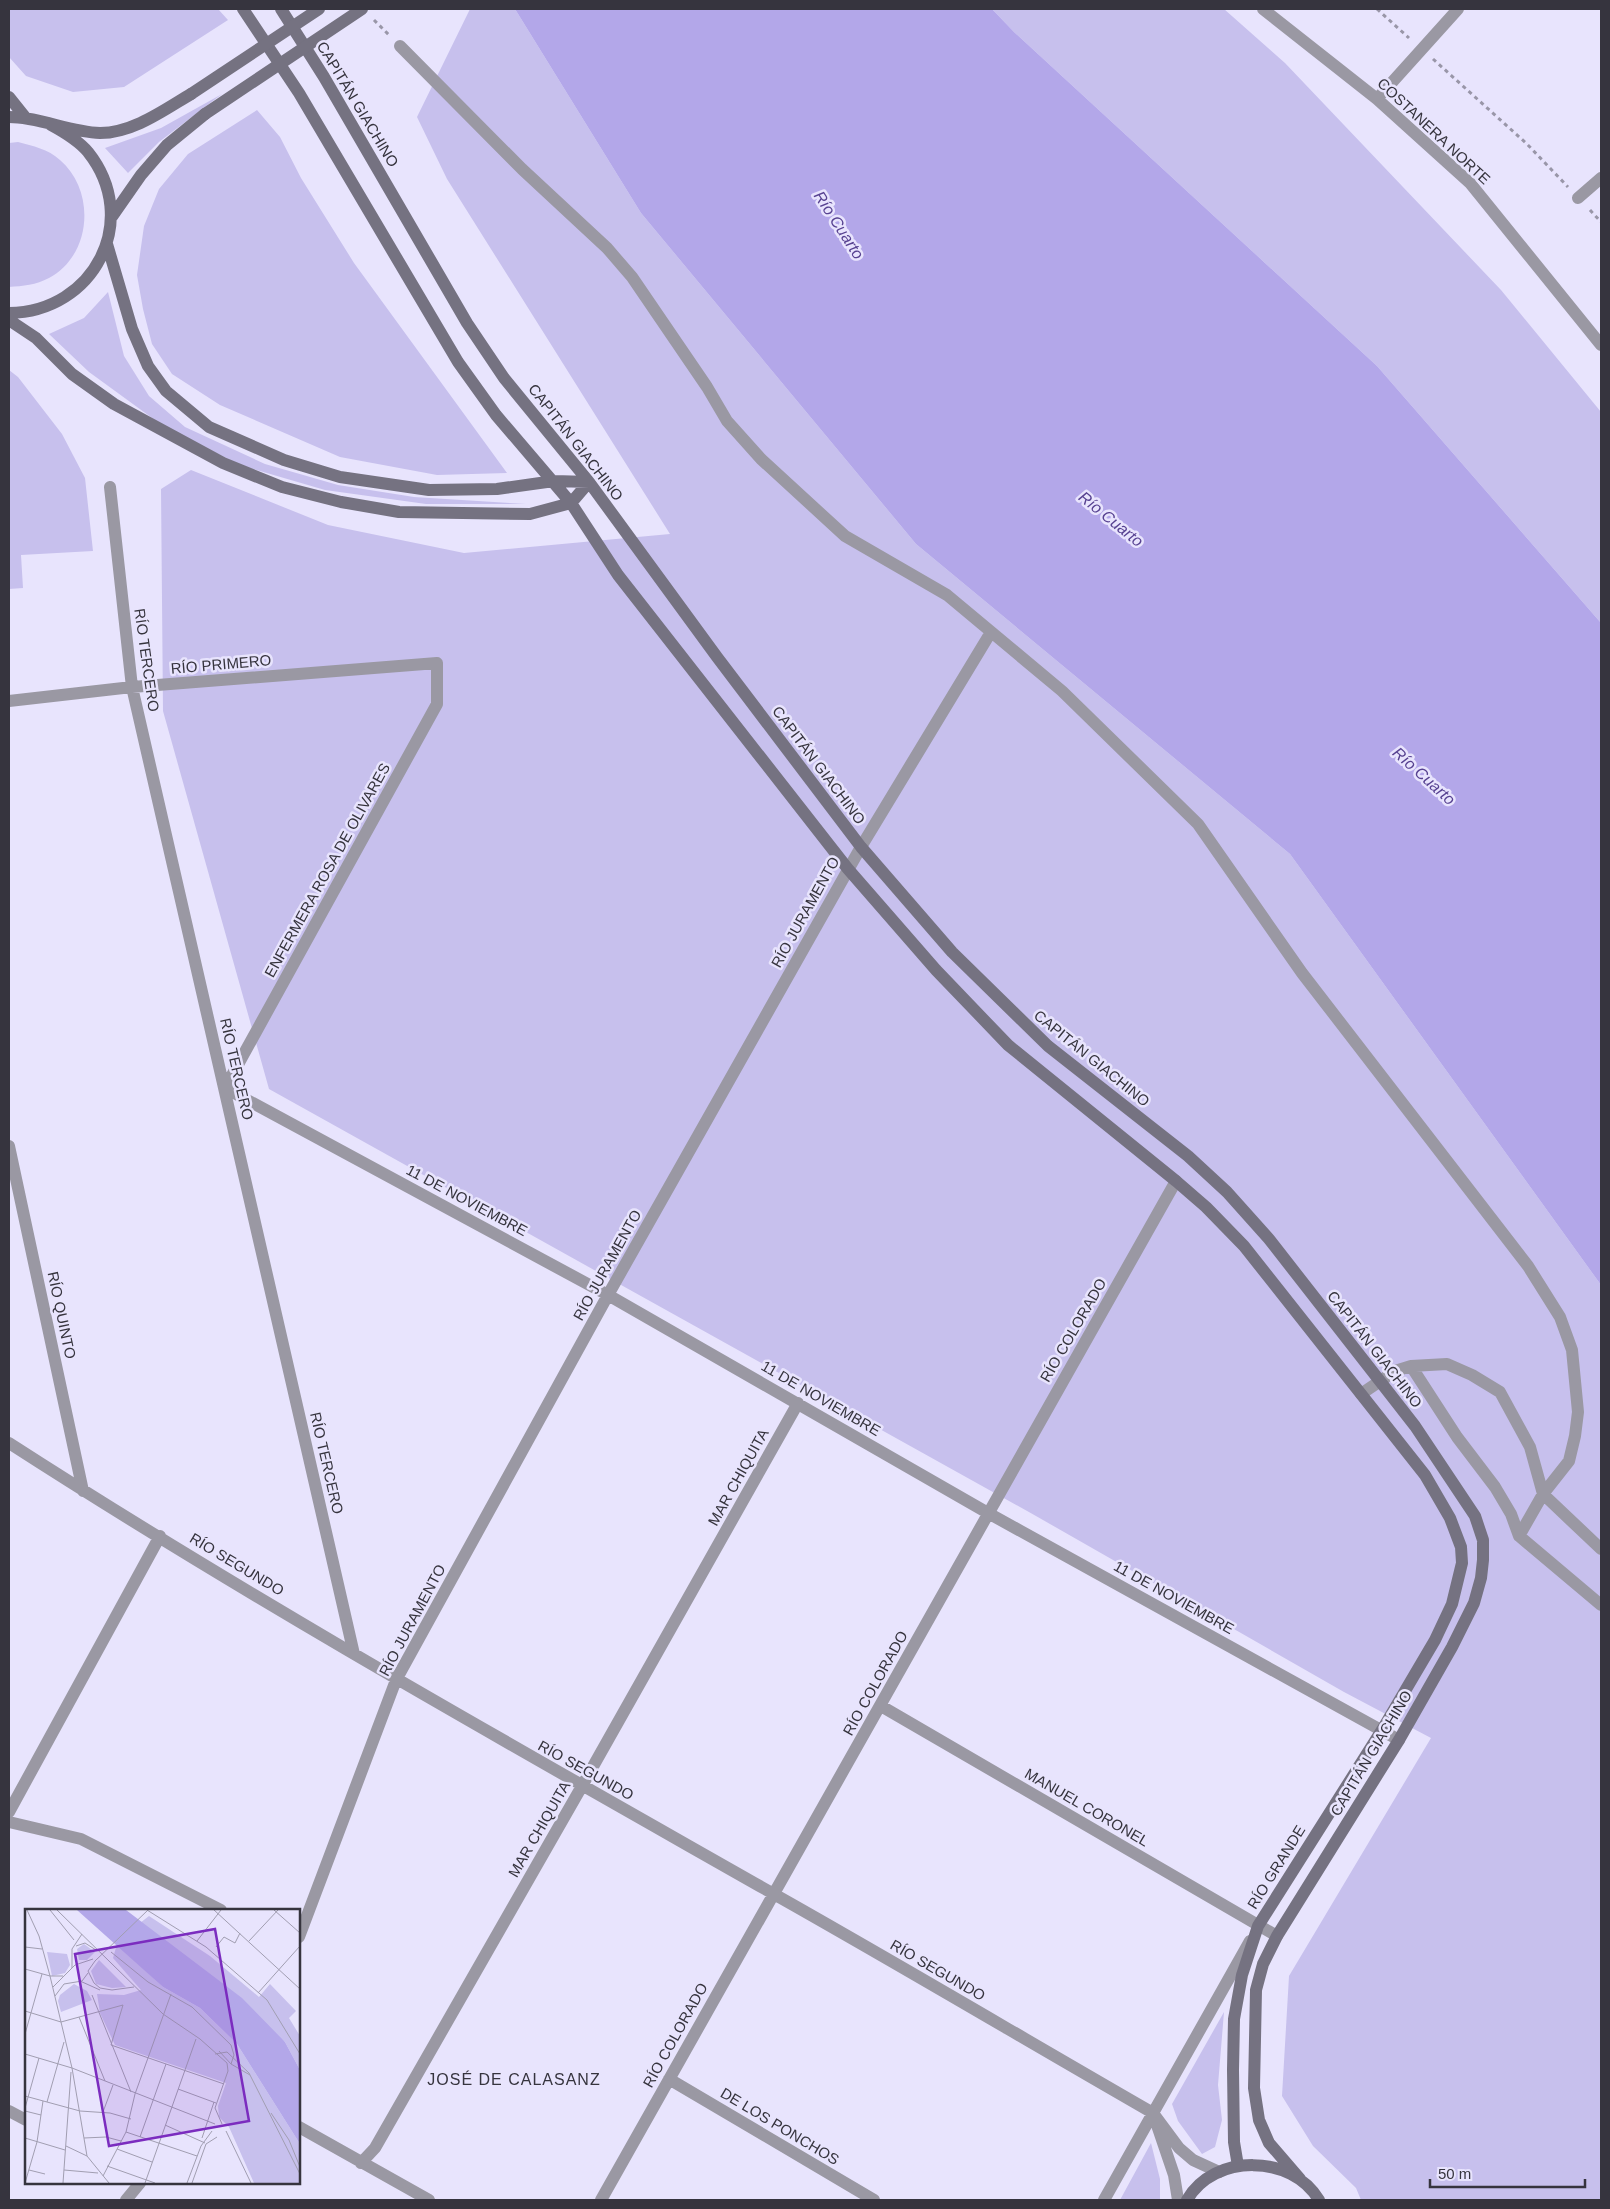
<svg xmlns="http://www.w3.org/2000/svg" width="1610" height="2209" font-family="Arial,sans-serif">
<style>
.green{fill:#c7c0ed}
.water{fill:#b3a7e9}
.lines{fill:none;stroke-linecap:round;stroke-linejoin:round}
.path{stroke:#9996a8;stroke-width:3;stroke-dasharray:4 4;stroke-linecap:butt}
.minor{stroke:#9a98a3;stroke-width:12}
.secondary{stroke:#757281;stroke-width:12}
.secondary-bridge{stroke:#757281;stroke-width:12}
.labels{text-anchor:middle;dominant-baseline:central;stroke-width:5;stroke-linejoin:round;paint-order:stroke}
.street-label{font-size:15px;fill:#36343e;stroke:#e8e4fd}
.water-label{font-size:16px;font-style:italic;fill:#574291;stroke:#e8e4fd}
.neighbourhood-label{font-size:16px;letter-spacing:1px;fill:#36343e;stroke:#e8e4fd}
.inset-road{fill:none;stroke:#a19eb1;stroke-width:1}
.view{fill:#7b2cbf;fill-opacity:0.15;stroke:#7b2cbf;stroke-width:2.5}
.inset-edge{fill:none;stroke:#36343e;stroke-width:2.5}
</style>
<rect width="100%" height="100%" fill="#e8e4fd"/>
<path class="green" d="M 9,9 L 218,9 L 228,20 L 124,87 L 73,92 L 26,76 L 9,57 Z
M 470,9 L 515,9 L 641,213 L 916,544 L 1290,854 L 1601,1285 L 1601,2200 L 1361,2200 L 1356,2188 L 1313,2146 L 1282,2096 L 1289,1976 L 1431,1738 L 1344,1692 L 1036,1516 L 269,1089 L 163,711 L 161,489 L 191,470 L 328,525 L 464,553 L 670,534 L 447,179 L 417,117 Z
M 992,9 L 1224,9 L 1285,63 L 1501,290 L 1601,412 L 1601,623 L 1377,366 L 1014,32 Z
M 222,94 L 159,142 L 128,173 L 105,148 L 161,128 Z
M 257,110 L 280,137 L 301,178 L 354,263 L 507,473 L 437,475 L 340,457 L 220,405 L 172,374 L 152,344 L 143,309 L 137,275 L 144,226 L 159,189 L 188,154 Z
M 18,142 C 33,146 48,149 60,160 C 96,191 92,255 49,278 C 36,285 23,286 9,287 L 9,143 Z
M 108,292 L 124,356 L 149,396 L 185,427 L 265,464 L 338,485 L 414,497 L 526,504 L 426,504 L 325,490 L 239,465 L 159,423 L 89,372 L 49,334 L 84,318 Z
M 9,370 L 18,377 L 62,434 L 85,478 L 93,551 L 21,555 L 23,588 L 9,589 Z
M 1224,2012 L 1218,2085 L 1222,2120 L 1215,2147 L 1202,2154 L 1178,2121 L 1172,2104 Z
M 1151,2143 L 1160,2179 L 1160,2200 L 1120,2200 Z"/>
<path class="water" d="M 515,9 L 992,9 L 1014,32 L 1377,366 L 1601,623 L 1601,1285 L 1290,854 L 916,544 L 641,213 Z"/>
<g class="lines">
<path class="path" d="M 1377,9 L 1409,38
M 374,20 L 389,35
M 1433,59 L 1527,144 L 1568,187
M 1590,210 L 1601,222"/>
<path class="minor" d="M 1263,9 L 1377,99 L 1470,183 L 1601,345
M 400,46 L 522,169 L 607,248 L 632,277 L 707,387 L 727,421 L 761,459 L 845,536 L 947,595 L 1062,691 L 1198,824 L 1302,973 L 1528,1266 L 1560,1317 L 1572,1350 L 1578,1412 L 1575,1436 L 1569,1461 L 1543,1494 L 1519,1536
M 1377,99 L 1458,9
M 1578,198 L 1601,178
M 110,487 L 132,687 L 354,1654
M 9,701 L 132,687 L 437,663 L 437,704 L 225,1088
M 225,1088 L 608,1295 L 988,1513 L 1399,1740
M 9,1146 L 83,1491
M 1411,1366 L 1457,1437 L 1495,1487 L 1511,1514 L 1519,1536 L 1601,1605
M 1361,1394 L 1395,1371 L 1411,1366 L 1447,1364 L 1472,1375 L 1500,1392 L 1530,1447 L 1543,1494 L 1601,1549
M 9,1443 C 257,1603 515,1747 772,1893 C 900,1965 1026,2040 1153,2113 L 1179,2148 L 1193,2160 L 1219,2172
M 881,1706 L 1277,1936
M 9,1812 L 160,1536
M 9,1822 L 81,1839 L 221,1910
M 299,1937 L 396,1680 L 608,1295 L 861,847 L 991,632
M 669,2079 L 874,2200
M 9,2111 L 26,2120
M 1157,2125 L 1174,2175 L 1178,2200
M 299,2127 L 429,2200
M 361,2163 L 375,2148 L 582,1786 L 798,1403
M 126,2200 L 140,2183
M 601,2200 L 1176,1181
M 1104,2200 L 1250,1941"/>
<path class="secondary" d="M 243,9 L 299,93 L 458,362 L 496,415 L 571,503 L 618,575 L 848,869 L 936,970 L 1008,1045 L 1176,1181 L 1206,1207 L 1244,1246 L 1425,1475 L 1450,1518 L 1461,1547 L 1462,1563 L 1452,1604 L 1435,1640 L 1382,1730 L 1258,1926 L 1242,1975 L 1234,2019 L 1233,2070 L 1234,2142 L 1238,2166
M 281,9 L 324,77 L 467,323 L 504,378 L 589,482 L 717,657 L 861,847 L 952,952 L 1048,1046 L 1188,1156 L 1227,1192 L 1269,1239 L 1415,1426 L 1475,1516 L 1483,1540 L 1483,1560 L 1481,1578 L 1474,1603 L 1452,1647 L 1399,1740 L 1277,1936 L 1263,1964 L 1256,1990 L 1254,2088 L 1259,2120 L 1269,2143 L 1300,2179
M 9,97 L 25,117
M 9,117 C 40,117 69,132 100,133 C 133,133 164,110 191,94
M 111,218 L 141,175 L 167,145 L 205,114
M 107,244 L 132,329 L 148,366 L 166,391 L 209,427 L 284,460 L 340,477 L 429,490 L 497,489 L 554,481 L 589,482
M 9,313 C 94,312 142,220 88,152 C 78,140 64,132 51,125
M 9,320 L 36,338 L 72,374 L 114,404 L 223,463 L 282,487 L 341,502 L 399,512 L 530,514 L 571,503 L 589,482
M 1187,2200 C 1214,2153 1292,2154 1319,2200"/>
<path class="secondary-bridge" d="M 191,94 L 319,9
M 205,114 L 362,9"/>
</g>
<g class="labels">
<g class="street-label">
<text transform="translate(358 104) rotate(59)">CAPITÁN GIACHINO</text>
<text transform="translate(1434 131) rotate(43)">COSTANERA NORTE</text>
<text transform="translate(576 442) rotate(52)">CAPITÁN GIACHINO</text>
<text transform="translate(147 660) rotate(82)">RÍO TERCERO</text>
<text transform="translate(221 664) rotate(-5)">RÍO PRIMERO</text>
<text transform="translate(819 765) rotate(53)">CAPITÁN GIACHINO</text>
<text transform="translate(327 870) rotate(-61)">ENFERMERA ROSA DE OLIVARES</text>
<text transform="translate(805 912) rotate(-61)">RÍO JURAMENTO</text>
<text transform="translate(1092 1058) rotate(39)">CAPITÁN GIACHINO</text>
<text transform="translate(237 1069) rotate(77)">RÍO TERCERO</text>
<text transform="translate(467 1200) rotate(28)">11 DE NOVIEMBRE</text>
<text transform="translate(607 1265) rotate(-61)">RÍO JURAMENTO</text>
<text transform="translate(62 1315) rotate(78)">RÍO QUINTO</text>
<text transform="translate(1073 1330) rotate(-60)">RÍO COLORADO</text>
<text transform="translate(1375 1349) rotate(52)">CAPITÁN GIACHINO</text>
<text transform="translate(821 1398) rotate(30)">11 DE NOVIEMBRE</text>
<text transform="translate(327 1463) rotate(77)">RÍO TERCERO</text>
<text transform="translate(738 1477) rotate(-61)">MAR CHIQUITA</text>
<text transform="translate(237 1564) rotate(31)">RÍO SEGUNDO</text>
<text transform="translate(1174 1597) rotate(29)">11 DE NOVIEMBRE</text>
<text transform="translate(412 1620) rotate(-62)">RÍO JURAMENTO</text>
<text transform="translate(875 1683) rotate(-61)">RÍO COLORADO</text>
<text transform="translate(1371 1753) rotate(-59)">CAPITÁN GIACHINO</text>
<text transform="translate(586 1770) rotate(29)">RÍO SEGUNDO</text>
<text transform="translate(1087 1807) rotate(30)">MANUEL CORONEL</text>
<text transform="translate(539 1829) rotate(-60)">MAR CHIQUITA</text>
<text transform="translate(1276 1867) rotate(-58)">RÍO GRANDE</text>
<text transform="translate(938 1970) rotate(30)">RÍO SEGUNDO</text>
<text transform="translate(675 2035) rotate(-61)">RÍO COLORADO</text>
<text transform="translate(780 2126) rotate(31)">DE LOS PONCHOS</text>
</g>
<g class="water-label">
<text transform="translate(839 225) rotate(57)">Río Cuarto</text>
<text transform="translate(1111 519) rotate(39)">Río Cuarto</text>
<text transform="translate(1424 776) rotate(42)">Río Cuarto</text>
</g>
<g class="neighbourhood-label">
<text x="514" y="2079">JOSÉ DE CALASANZ</text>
</g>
</g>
<g transform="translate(25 1909)">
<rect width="275" height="275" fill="#e8e4fd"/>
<path d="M 124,7 L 185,47 L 234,88 L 245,75 L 271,102 L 264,109 L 275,127 L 275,161 L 260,133 L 115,14 ZM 59,35 L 70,43 L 62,51 L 54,51 L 52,40 ZM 92,35 L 138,78 L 175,99 L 212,135 L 275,235 L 275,274 L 229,274 L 204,218 L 194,208 L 193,197 L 201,174 L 90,136 L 75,104 L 72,85 L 99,86 L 116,81 L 88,49 ZM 22,43 L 42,45 L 45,56 L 40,64 L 27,67 ZM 74,51 L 101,78 L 87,79 L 71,75 L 66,62 ZM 49,75 L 62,82 L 67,91 L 36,103 L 33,92 L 35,86 Z" fill="#c7c0ed"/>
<path d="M 52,1 L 101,1 L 217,89 L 260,133 L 275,161 L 275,235 L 212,135 L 175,99 L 138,78 Z" fill="#b3a7e9"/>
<path class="inset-road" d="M 25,1 L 49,31M 32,1 L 138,105 L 175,130 L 202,154 L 203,162 L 190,199 L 197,215M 122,1 L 181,38 L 242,91 L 275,145M 189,1 L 275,80M 249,1 L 275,24M 172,32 L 196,1M 224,32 L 253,1M 51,37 L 60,34 L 71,41M 0,38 L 17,40M 191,38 L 199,28 L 210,34 L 215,24M 86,43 L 123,73 L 167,98 L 206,136 L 209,146 L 206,155M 47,59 L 47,40 L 57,25M 0,60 L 25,67 L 14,27 L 2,1M 38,67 L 25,67 L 47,159 L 62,247 L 84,274M 55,72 L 75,81M 28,78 L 50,56 L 68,50M 109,78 L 87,81 L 75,79 L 69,74 L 63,62 L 70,52 L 123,1M 233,84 L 275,37M 67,86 L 106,183M 30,87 L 39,75 L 57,72 L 63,64M 0,102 L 36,113 L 98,96 L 86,136M 54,108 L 80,172M 0,125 L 17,65M 86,136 L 199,175M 194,142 L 206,155 L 225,166M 0,145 L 47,159 L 190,215M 190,145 L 202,143 L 224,164 L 275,265M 153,180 L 191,194M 0,187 L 55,202M 22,193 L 39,133M 0,199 L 14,149M 0,202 L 16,206M 55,202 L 85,204 L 106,210M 78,203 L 88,176M 246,204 L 264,231 L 275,258M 140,216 L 180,234M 201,222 L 226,274M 101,223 L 172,247M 115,228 L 141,155M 0,229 L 40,241M 59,229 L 81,228 L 96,232M 177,229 L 189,193M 41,237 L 62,247M 92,240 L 127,253M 82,257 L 130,274M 4,261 L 20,265M 39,261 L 73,264M 78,267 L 101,223 L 110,185 L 146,85M 0,274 L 12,233 L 18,192M 38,274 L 46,163M 120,274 L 171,130M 162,274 L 176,237 L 187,222M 167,274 L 181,235 L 192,228"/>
<path class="view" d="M 190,20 L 224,212 L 84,237 L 50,45 Z"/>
<rect width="275" height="275" class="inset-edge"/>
</g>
<rect width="1610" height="2209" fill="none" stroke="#36343e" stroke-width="20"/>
<path d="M1430 2179v8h155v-8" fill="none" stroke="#36343e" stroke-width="2.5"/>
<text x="1438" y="2179" font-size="15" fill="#36343e" stroke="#e8e4fd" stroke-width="4" paint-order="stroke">50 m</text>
</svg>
